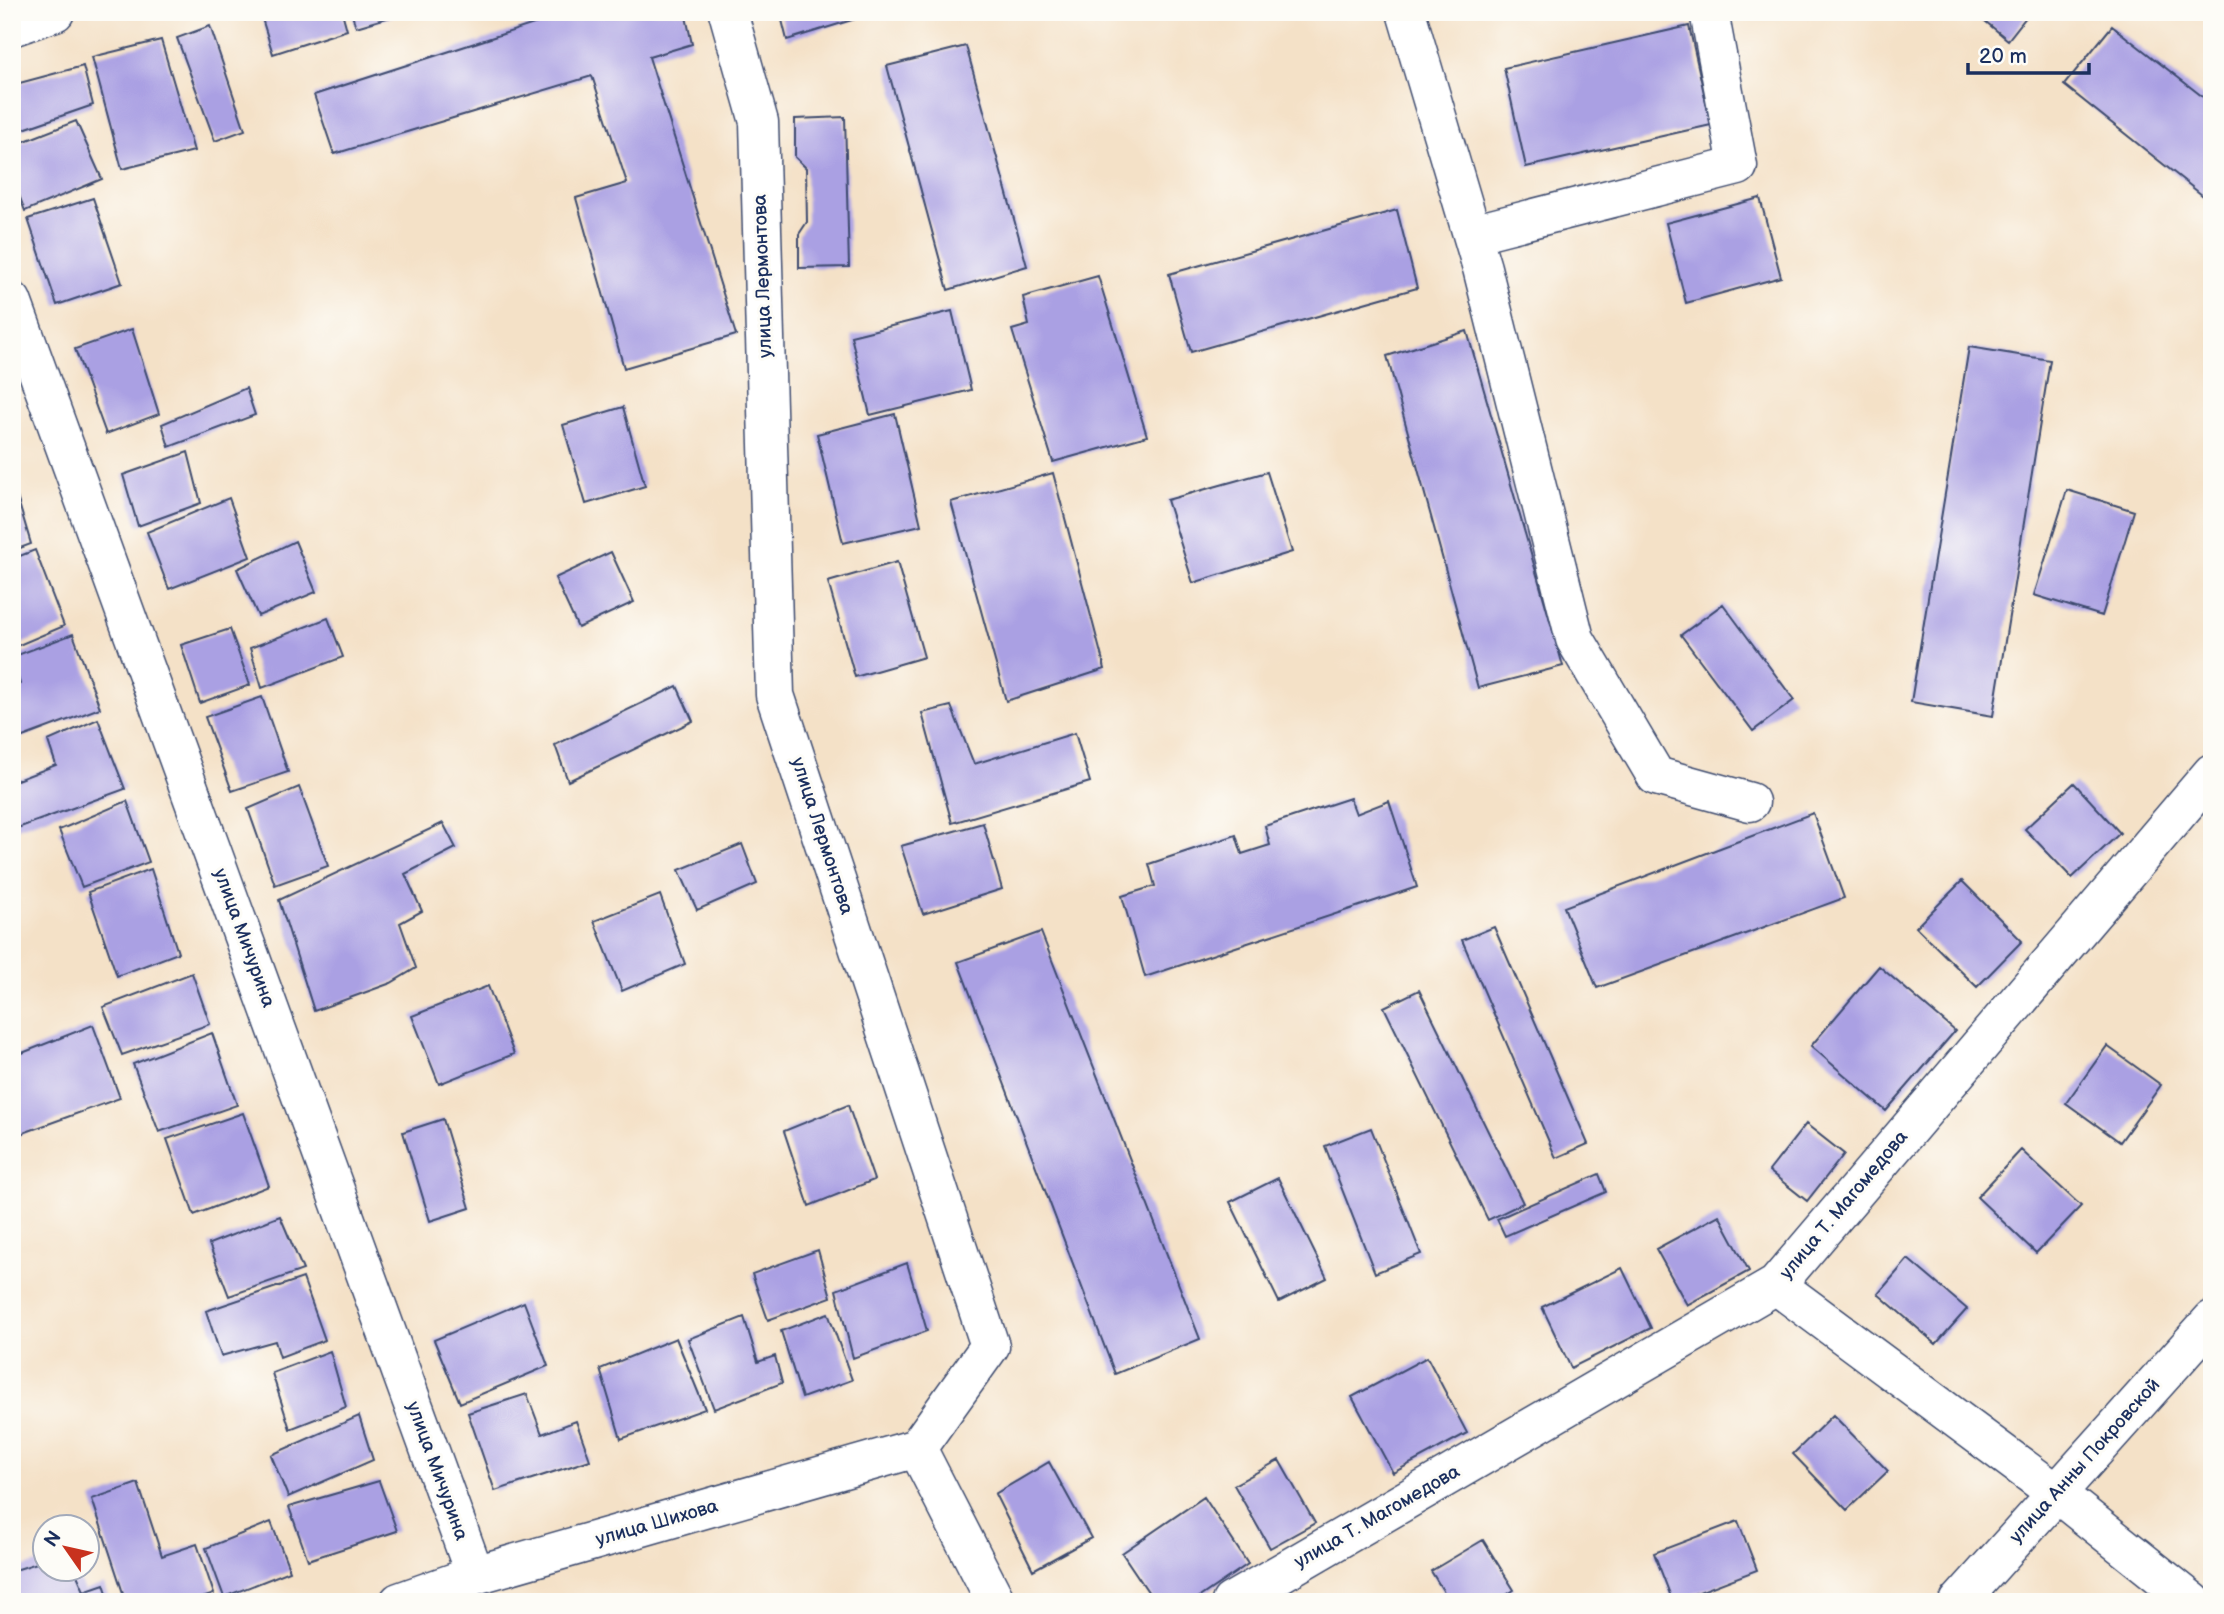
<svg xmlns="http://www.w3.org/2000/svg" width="2224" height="1614" font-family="'Balsamiq Sans',sans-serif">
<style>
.building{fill:#aaa0e3}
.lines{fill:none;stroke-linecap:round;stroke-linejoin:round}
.minor-casing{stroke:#3c4a6e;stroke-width:41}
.major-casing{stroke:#3c4a6e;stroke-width:41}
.minor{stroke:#fff;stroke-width:38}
.major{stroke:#fff;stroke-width:38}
.labels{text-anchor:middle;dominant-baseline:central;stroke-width:6;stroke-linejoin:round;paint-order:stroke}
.street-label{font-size:19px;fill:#1b2f5e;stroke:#fdfcf7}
</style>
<rect width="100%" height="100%" fill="#fdfcf7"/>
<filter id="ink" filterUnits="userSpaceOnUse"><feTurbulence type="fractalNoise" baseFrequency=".0143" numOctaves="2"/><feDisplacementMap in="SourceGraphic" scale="14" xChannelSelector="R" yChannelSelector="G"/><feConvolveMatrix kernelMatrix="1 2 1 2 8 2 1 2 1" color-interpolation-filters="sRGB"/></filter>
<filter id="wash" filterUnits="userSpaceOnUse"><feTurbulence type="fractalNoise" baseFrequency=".00686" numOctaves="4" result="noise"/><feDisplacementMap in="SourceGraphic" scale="28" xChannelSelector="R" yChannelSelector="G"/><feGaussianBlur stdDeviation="1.57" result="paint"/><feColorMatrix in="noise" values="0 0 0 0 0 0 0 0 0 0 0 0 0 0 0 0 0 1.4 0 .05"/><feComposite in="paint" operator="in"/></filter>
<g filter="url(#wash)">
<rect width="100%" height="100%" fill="#f4e1c7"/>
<g id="blocks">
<path class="building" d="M 260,12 L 342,12 L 347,30 L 273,54 Z
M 351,12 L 403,12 L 404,13 L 356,27 Z
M 571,12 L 685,12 L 692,44 L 649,57 L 736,335 L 624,368 L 576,198 L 627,183 L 592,76 L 334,154 L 314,95 Z
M 780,12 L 853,12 L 855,19 L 787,40 Z
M 1974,12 L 2030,12 L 2008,40 Z
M 210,26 L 245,130 L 215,141 L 177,38 Z
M 1689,26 L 1711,125 L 1526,167 L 1504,68 Z
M 2112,26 L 2212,104 L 2212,203 L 2064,85 Z
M 161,40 L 194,151 L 122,169 L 92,57 Z
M 966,46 L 1027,266 L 948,290 L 887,66 Z
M 83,66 L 93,105 L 12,133 L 12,85 Z
M 845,117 L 849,267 L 799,268 L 799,234 L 807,222 L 806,168 L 795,157 L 795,119 Z
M 76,121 L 102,179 L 25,211 L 12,176 L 12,146 Z
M 93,198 L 122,283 L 57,305 L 28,219 Z
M 1760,198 L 1781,277 L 1686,303 L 1666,223 Z
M 1397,210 L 1417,288 L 1191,352 L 1169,274 Z
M 1098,276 L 1147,436 L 1053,462 L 1012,330 L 1029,325 L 1023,297 Z
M 952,311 L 971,390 L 870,415 L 851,336 Z
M 132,329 L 159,414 L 106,434 L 75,349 Z
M 1467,331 L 1563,666 L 1478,688 L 1387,356 Z
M 1969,347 L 2050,360 L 1993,716 L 1911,702 Z
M 246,388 L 255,415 L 169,447 L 162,424 Z
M 623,407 L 645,486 L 586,504 L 563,425 Z
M 895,414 L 921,525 L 843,543 L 817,434 Z
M 188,452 L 201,503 L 138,526 L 123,475 Z
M 1267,472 L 1292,552 L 1193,583 L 1167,500 Z
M 1053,473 L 1105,669 L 1006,701 L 951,502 Z
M 12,480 L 31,544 L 12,551 Z
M 2067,490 L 2134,511 L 2102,616 L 2034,595 Z
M 229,498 L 250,557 L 169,589 L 147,532 Z
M 295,541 L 316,592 L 258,616 L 237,569 Z
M 35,550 L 64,626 L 12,648 L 12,559 Z
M 611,552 L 634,602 L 578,628 L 555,578 Z
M 897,562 L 924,657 L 855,677 L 828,582 Z
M 1723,604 L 1794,700 L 1753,731 L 1681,635 Z
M 328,618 L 343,657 L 262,688 L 250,648 Z
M 230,629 L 250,685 L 200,703 L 181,645 Z
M 73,634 L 100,708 L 12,741 L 12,687 L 20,684 L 12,657 Z
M 677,686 L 693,721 L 568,781 L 555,745 Z
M 262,697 L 288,772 L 232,791 L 205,717 Z
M 951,706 L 974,764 L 1075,733 L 1090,782 L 952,823 L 922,713 Z
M 98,719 L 125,789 L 12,830 L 12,782 L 56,765 L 48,741 Z
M 2074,783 L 2120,833 L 2072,878 L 2025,829 Z
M 299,787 L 328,866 L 275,885 L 248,809 Z
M 1350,798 L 1356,814 L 1389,801 L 1417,887 L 1145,977 L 1122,896 L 1155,886 L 1149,864 L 1236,835 L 1242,854 L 1270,845 L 1265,826 Z
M 127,801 L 149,862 L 82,887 L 59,830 Z
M 1813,813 L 1844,898 L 1597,988 L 1564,907 Z
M 443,823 L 456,848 L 405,874 L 422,911 L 400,923 L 416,968 L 391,983 L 314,1011 L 279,900 Z
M 983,823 L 1002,889 L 923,914 L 901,846 Z
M 742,844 L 757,884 L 697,910 L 679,870 Z
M 151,869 L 178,953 L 117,976 L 88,892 Z
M 1962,881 L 2022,941 L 1977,987 L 1916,927 Z
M 660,895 L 685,964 L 622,991 L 594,921 Z
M 1494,927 L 1588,1144 L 1556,1158 L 1462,940 Z
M 1041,932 L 1200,1339 L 1115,1374 L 958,962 Z
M 1879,966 L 1955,1031 L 1886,1111 L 1811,1046 Z
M 192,973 L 210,1024 L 122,1055 L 103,1007 Z
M 488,986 L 514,1054 L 439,1084 L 412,1016 Z
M 1419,990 L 1523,1203 L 1488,1220 L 1384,1007 Z
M 93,1025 L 120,1098 L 12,1137 L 12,1057 Z
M 212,1033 L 237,1105 L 159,1132 L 133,1064 Z
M 2107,1046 L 2161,1085 L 2120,1142 L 2066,1103 Z
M 848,1105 L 874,1180 L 809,1206 L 784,1131 Z
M 243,1113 L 269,1186 L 194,1215 L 167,1139 Z
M 443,1119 L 470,1208 L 430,1221 L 403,1132 Z
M 1806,1124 L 1844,1154 L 1807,1201 L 1769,1171 Z
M 1371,1128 L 1421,1254 L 1375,1273 L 1325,1146 Z
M 2021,1150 L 2081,1206 L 2036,1253 L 1977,1197 Z
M 1599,1174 L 1606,1192 L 1505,1236 L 1497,1219 Z
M 1278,1178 L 1327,1278 L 1279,1302 L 1230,1202 Z
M 1719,1215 L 1749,1271 L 1687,1305 L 1656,1249 Z
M 280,1216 L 303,1270 L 229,1296 L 209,1244 Z
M 818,1250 L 831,1297 L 768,1320 L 752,1274 Z
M 1908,1259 L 1967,1309 L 1936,1344 L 1878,1294 Z
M 907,1263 L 927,1331 L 853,1358 L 836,1290 Z
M 1622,1268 L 1651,1328 L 1571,1368 L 1542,1307 Z
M 303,1278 L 325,1340 L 280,1357 L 275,1341 L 221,1356 L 206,1311 Z
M 524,1302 L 548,1366 L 460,1403 L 434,1340 Z
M 828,1313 L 852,1380 L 802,1398 L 781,1331 Z
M 744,1317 L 758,1362 L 775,1356 L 782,1383 L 714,1409 L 688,1339 Z
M 676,1338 L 705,1409 L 621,1439 L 600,1369 Z
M 330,1351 L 346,1407 L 290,1429 L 272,1373 Z
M 1427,1357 L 1467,1433 L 1393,1473 L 1352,1397 Z
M 527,1394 L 542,1434 L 576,1421 L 590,1460 L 495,1491 L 468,1413 Z
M 1833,1415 L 1888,1471 L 1847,1510 L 1793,1454 Z
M 359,1416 L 373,1460 L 288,1497 L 271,1455 Z
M 1279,1460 L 1315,1523 L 1270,1548 L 1234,1485 Z
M 1049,1462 L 1091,1538 L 1033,1570 L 995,1494 Z
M 379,1481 L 397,1531 L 308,1560 L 289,1507 Z
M 138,1483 L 162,1556 L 197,1544 L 214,1594 L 191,1602 L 126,1602 L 92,1499 Z
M 1204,1497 L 1248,1564 L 1192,1602 L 1155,1602 L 1122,1553 Z
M 1738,1521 L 1757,1570 L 1673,1602 L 1654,1553 Z
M 271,1522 L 290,1571 L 224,1597 L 206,1548 Z
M 1483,1540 L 1514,1590 L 1495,1602 L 1450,1602 L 1431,1571 Z
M 46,1560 L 46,1568 L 74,1568 L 84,1591 L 104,1584 L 110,1602 L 12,1602 L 12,1571 Z"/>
</g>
</g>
<g filter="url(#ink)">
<use href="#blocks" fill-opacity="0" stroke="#3c4a6e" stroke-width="2"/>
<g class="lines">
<defs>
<path id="minor" d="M 728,12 L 759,122 L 775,695 L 990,1346 L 917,1448
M 1406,12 L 1482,268 L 1575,639 L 1656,776 L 1750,802
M 1472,234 L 1738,166 L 1709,12
M 12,301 L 475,1575
M 1776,1285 L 2055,1492 L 2193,1602
M 917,1448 L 996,1602
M 399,1602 L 475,1575 L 917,1448
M 1231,1602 L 1776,1285 L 2212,773
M 1959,1602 L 2212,1320"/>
<path id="major" d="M 12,27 L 55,12"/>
</defs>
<use href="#minor" class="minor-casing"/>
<use href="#major" class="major-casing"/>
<use href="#minor" class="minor"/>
<use href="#major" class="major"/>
</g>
</g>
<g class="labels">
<g class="street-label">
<text transform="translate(763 276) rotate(-92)">улица Лермонтова</text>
<text transform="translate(822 836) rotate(72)">улица Лермонтова</text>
<text transform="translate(244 938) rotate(70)">улица Мичурина</text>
<text transform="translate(1844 1205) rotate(-50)">улица Т. Магомедова</text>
<text transform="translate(2085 1461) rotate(-48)">улица Анны Покровской</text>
<text transform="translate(437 1471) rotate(70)">улица Мичурина</text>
<text transform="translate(1377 1517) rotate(-30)">улица Т. Магомедова</text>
<text transform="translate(657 1523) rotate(-16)">улица Шихова</text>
</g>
</g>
<rect width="2224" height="1614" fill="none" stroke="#fdfcf7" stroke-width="42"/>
<g transform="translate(66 1548) rotate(304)"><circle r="33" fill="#fdfcf7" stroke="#a3aaba" stroke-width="2"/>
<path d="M0-5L12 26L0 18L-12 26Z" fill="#c8321e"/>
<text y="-10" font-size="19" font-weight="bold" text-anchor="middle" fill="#1b2f5e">N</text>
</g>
<path d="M1968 63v10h121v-10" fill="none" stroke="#1b2f5e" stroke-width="3.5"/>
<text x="1979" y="63" font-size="21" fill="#1b2f5e" stroke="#fdfcf7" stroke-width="5" paint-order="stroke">20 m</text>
</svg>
